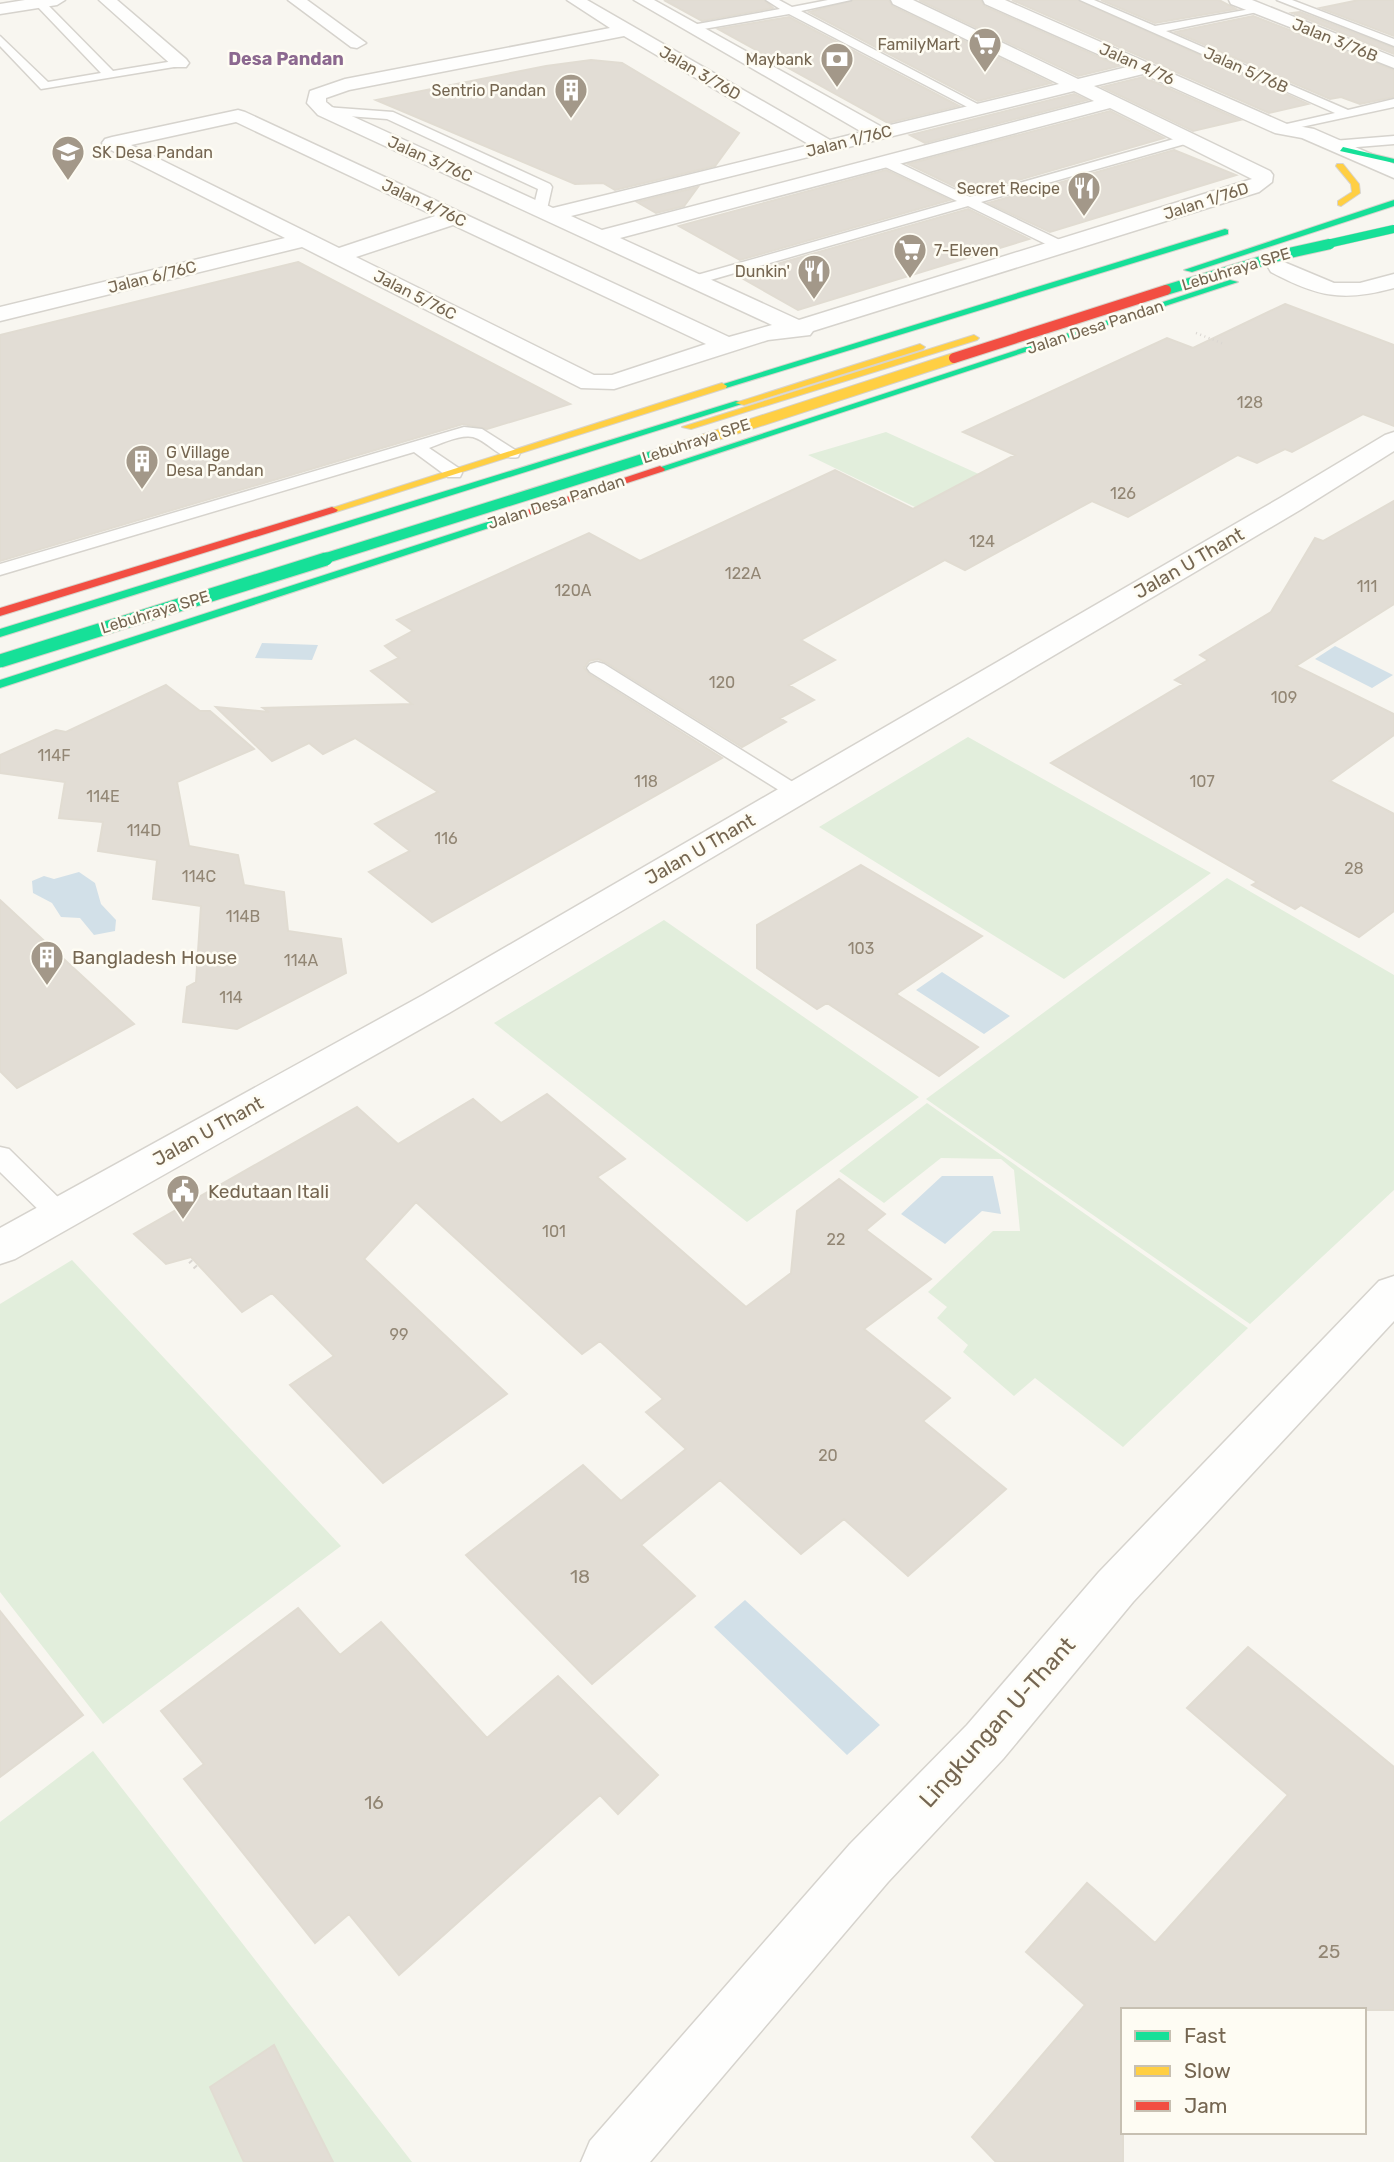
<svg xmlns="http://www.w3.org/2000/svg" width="1394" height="2162" font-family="Rubik,sans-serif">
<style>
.green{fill:#e2eedc}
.water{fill:#d2e0e8}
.building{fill:#e2ddd5;stroke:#e1dcd2;stroke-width:2}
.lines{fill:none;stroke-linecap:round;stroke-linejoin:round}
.lane-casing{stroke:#d6d3cd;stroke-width:3}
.street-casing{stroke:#d6d3cd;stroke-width:3}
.fast-casing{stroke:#d7d3cc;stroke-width:2}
.slow-casing{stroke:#d7d3cc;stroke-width:2}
.jam-casing{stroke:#d7d3cc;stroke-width:2}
.path-far1{stroke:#dad6d1;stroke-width:2.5;stroke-dasharray:1 3.5;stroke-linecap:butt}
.path{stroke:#dad6d1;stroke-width:4.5;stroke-dasharray:2 5;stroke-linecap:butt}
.lane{fill:#fefefd;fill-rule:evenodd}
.street{fill:#fefefd;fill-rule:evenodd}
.fast{fill:#16e098;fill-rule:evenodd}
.slow{fill:#ffcf43;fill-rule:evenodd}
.jam{fill:#f24e42;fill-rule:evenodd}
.fast-bridge-far2-casing{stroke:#d6d1c9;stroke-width:9;stroke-linecap:butt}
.fast-bridge-far1-casing{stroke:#d6d1c9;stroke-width:12;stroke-linecap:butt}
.fast-bridge-casing{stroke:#d6d1c9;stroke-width:15;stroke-linecap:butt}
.slow-bridge-casing{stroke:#d6d1c9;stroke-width:12;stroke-linecap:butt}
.jam-bridge-casing{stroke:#d6d1c9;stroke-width:12;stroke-linecap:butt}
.fast-bridge-far2{stroke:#16e098;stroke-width:8}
.fast-bridge-far1{stroke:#16e098;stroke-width:10}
.fast-bridge{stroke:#16e098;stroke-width:13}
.slow-bridge{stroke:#ffcf43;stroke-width:10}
.jam-bridge{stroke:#f24e42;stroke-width:10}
.labels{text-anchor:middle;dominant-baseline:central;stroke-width:5;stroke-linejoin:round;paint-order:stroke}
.far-street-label{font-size:16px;fill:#756651;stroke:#fefcf3}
.far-poi-label{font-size:16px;fill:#756651;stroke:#fefcf3;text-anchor:end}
.number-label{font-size:16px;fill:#928674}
.far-neighbourhood-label{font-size:18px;font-weight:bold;fill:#8c6990;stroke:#fefcf3}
.street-label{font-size:19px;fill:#756651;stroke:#fefcf3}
.poi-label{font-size:19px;fill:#756651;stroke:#fefcf3;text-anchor:start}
.near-number-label{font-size:19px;fill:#928674}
.near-street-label{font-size:23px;fill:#756651;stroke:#fefcf3}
</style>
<rect width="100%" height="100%" fill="#f8f6f0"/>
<path class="green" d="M 886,432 L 983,476 L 919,509 L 808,455 Z
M 968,737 L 1211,873 L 1064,979 L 819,827 Z
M 1227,878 L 1394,975 L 1394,1190 L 1250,1324 L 926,1099 Z
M 664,920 L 919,1097 L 747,1222 L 494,1023 Z
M 927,1103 L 1248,1328 L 1123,1447 L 1035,1378 L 1014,1396 L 963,1352 L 968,1345 L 937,1318 L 947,1307 L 928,1292 L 993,1231 L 1020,1231 L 1014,1170 L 1001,1159 L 941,1158 L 884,1203 L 839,1171 Z
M 72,1260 L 341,1546 L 103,1724 L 0,1592 L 0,1304 Z
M 93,1751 L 412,2162 L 0,2162 L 0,1822 Z"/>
<path class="water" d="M 262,643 L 318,645 L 312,660 L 255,658 Z
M 1335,646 L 1393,675 L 1372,688 L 1315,659 Z
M 79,872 L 95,883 L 101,904 L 116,920 L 115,931 L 94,935 L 80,918 L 61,917 L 52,903 L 33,893 L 32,881 L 44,876 L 54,879 Z
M 942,972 L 1010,1016 L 984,1034 L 916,990 Z
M 942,1176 L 993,1176 L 1001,1214 L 982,1211 L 945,1244 L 901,1214 Z
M 745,1600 L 880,1725 L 847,1755 L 714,1627 Z"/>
<path class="building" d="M 664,0 L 764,0 L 773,8 L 702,21 Z
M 854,0 L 889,0 L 892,6 L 1051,83 L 978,101 L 809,12 Z
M 919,0 L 981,0 L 984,6 L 1119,66 L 1078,76 Z
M 1012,0 L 1078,0 L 1308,104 L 1269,113 Z
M 1101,0 L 1219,0 L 1236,9 L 1155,23 Z
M 1359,0 L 1394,0 L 1394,36 L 1320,8 Z
M 1300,12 L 1394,48 L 1394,54 L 1292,13 Z
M 1253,16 L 1394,70 L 1394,97 L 1360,104 L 1341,97 L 1330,99 L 1175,32 Z
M 789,17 L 959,106 L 888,123 L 718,29 Z
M 591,60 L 622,63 L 739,133 L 715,166 L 615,190 L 603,183 L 575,184 L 376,100 L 546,66 Z
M 1143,77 L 1240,120 L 1193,131 L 1102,87 Z
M 1074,94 L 1087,100 L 925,143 L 910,135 Z
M 1110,111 L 1164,138 L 970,194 L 908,164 Z
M 1174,150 L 1236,175 L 1050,232 L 988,203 Z
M 886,170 L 950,200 L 740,260 L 679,226 Z
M 698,187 L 684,206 L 656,213 L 637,202 Z
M 968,209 L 1029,239 L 798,310 L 740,277 L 760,271 L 756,270 Z
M 298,262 L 570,404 L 487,429 L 463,424 L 0,561 L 0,335 Z
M 1285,304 L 1394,345 L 1394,426 L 1363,414 L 1292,452 L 1285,449 L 1257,463 L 1238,455 L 1128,517 L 1092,501 L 965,570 L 945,560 L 801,640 L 835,660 L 789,685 L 814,700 L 780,718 L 786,722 L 742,747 L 605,662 L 598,659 L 589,661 L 584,668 L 589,674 L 722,758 L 432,922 L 369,872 L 410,851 L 375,824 L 438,792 L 355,738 L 323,754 L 309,743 L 272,761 L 216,707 L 269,712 L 263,708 L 412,704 L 371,671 L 399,658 L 385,646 L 413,631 L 397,620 L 589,533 L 640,561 L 835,470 L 913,509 L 1015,455 L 963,432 L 1167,338 L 1193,348 Z
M 1394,501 L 1394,604 L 1296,666 L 1394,714 L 1394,735 L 1330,781 L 1394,814 L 1394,911 L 1359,937 L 1301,905 L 1295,909 L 1252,885 L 1257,882 L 1051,763 L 1183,684 L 1175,680 L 1208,660 L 1200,655 L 1271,612 L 1315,538 L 1323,541 Z
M 166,685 L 200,711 L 210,711 L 254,749 L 177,782 L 189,846 L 238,855 L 244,885 L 284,892 L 288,931 L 341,939 L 346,973 L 237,1029 L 183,1022 L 187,987 L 196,982 L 201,906 L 153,899 L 157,860 L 98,851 L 103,822 L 59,818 L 65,782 L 0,773 L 0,755 L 56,730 L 66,732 Z
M 861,865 L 982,936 L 896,994 L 978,1047 L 939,1076 L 827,1003 L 817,1009 L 757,968 L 757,925 Z
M 0,900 L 134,1024 L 17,1088 L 0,1071 Z
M 547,1094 L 625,1159 L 597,1177 L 746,1307 L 791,1273 L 797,1211 L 839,1179 L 885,1214 L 866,1230 L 931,1279 L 864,1329 L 950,1398 L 923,1421 L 1006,1489 L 908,1576 L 844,1519 L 801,1554 L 720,1480 L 641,1545 L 695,1596 L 592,1684 L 466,1555 L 583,1465 L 621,1501 L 686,1449 L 646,1412 L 663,1399 L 600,1341 L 582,1354 L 416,1202 L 364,1259 L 507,1394 L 383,1483 L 290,1385 L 334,1356 L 272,1293 L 242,1312 L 191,1257 L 166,1264 L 134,1234 L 357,1107 L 398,1144 L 473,1099 L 501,1123 Z
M 298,1608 L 340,1655 L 381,1622 L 487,1738 L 558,1676 L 658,1775 L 618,1814 L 600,1795 L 399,1975 L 349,1914 L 315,1943 L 184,1779 L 204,1764 L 161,1711 Z
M 0,1611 L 83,1715 L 0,1777 Z
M 1248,1647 L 1394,1767 L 1394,2010 L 1123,2010 L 1123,2162 L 996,2162 L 972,2137 L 1085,2005 L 1026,1952 L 1087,1883 L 1155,1943 L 1288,1795 L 1187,1708 Z
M 274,2045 L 333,2162 L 244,2162 L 210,2087 Z"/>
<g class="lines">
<defs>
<path id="lane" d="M 39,0 L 44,1 L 113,71 L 180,60 L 186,63 L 180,66 L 41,89 L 0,46 L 0,36 L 48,82 L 101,73 L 36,5 L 35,3 Z
M 766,0 L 779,0 L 792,7 L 828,0 L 851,0 L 801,11 L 985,108 L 975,111 L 789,14 L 692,31 L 686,28 L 692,25 L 780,9 Z
M 1080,0 L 1094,0 L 1155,26 L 1262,7 L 1262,11 L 1166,31 L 1348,110 L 1394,99 L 1394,107 L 1278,132 L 1278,126 L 1335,113 Z
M 1277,0 L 1292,0 L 1394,39 L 1394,46 Z
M 325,107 L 393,112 L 550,184 L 552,187 L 547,209 L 540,213 L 533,209 L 538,189 L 387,119 L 321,114 L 319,111 Z
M 1188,135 L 1192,136 L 1192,142 L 981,202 L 1066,243 L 1066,249 L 1056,249 L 968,206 L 700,283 L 695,284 L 688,280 L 690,277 L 957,201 L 881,165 L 881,159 L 891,159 L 970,197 Z
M 1394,136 L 1394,144 L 1333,149 L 1327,145 L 1333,141 Z
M 464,427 L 482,429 L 520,453 L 518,457 C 500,461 488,441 473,437 C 461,434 440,444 429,448 L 460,469 L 462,473 L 460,477 L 448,477 L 414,452 L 0,575 L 0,564 Z
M 597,662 L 604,664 L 804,789 L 807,793 L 804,797 L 790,797 L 590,672 L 587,668 L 590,664 Z
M 0,1147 L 9,1149 L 69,1208 L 73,1215 L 69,1222 L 60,1225 L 51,1222 L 0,1172 Z"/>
<path id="street" d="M 25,0 L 65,0 L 57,5 L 0,14 L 0,4 Z
M 99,0 L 117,0 L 186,59 L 189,63 L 186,67 L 174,67 Z
M 288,0 L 307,0 L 366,43 L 357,48 L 351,47 Z
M 567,0 L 587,0 L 830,140 L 862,132 L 634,0 L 654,0 L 882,127 L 1059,84 L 893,4 L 891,0 L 913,0 L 1078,79 L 1127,67 L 985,4 L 983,0 L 1005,0 L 1287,124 L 1314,129 L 1394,164 L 1394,178 L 1302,138 L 1275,133 L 1143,74 L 1094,86 L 1270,171 L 1273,175 L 1272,182 L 1259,192 L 813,331 L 810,335 L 768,340 L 614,389 L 581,388 L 302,247 L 0,321 L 0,307 L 285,238 L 105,147 L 102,143 L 105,139 L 112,137 L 238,110 L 245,112 L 729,337 L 772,325 L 318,115 L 307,103 L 310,91 L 345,79 L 610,28 ZM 624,36 L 810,145 L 553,208 L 332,107 L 326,102 L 326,98 L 349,90 ZM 1074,91 L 1094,101 L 602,230 L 571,216 ZM 1110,108 L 1252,179 L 799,320 L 620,238 ZM 236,122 L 435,216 L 339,248 L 131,145 ZM 453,225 L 706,344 L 612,375 L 594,375 L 356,257 Z
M 1229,0 L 1252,0 L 1394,57 L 1394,68 L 1231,4 Z
M 1279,260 L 1334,283 L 1360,283 L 1394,274 L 1394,288 C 1343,302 1318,297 1271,272 L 1268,267 L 1271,262 Z
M 1394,432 L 1394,451 L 1300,510 L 449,1013 L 15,1259 L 0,1264 L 0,1228 L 423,995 L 1280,498 L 1385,435 Z
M 1394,1276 L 1394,1321 L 1133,1602 L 1003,1759 L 888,1882 L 650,2162 L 581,2162 L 590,2141 L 850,1844 L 967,1725 L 1099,1572 L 1379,1281 Z"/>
<path id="fast" d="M 1343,147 L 1394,159 L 1394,163 L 1340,151 Z
M 1394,200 L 1394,206 L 1192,272 L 1184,270 Z
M 1225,229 L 1228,230 L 1228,234 L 726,388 L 717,386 Z
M 1230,280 L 1238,282 L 664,471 L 655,469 Z
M 736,401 L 745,403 L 0,637 L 0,629 Z
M 497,519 L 503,522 L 501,524 L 0,688 L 0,680 Z"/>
<path id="slow" d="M 1337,164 L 1343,164 L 1359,184 L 1360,193 L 1341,206 L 1338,205 L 1338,201 L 1352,192 L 1351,184 L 1336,166 Z
M 974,335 L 979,338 L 977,340 L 691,429 L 682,427 Z
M 920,344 L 925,347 L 923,349 L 744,405 L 735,403 Z
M 722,383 L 727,386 L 726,388 L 336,512 L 326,510 Z"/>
<path id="jam" d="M 660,466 L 665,469 L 664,471 L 501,524 L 491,522 Z
M 332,507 L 338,510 L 336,512 L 0,616 L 0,608 Z"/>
</defs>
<use href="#lane" class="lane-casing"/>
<use href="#street" class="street-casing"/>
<use href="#fast" class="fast-casing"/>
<use href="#slow" class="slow-casing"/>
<use href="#jam" class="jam-casing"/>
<path class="path-far1" d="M 1196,333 L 1224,344"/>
<path class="path" d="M 190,1261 L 196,1268"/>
<use href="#lane" class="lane"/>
<use href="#street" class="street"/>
<use href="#fast" class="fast"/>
<use href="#slow" class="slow"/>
<use href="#jam" class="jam"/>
<defs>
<path id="fast-bridge-far2" d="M 1323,245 L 1394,229"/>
<path id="fast-bridge-far1" d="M 1166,290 L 1285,254 L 1330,244
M 320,560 L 665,452"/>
<path id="fast-bridge" d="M 0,661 L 326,559"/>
<path id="slow-bridge" d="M 665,452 L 954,358"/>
<path id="jam-bridge" d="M 954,358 L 1166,290"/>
</defs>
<use href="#fast-bridge-far2" class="fast-bridge-far2-casing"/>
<use href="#fast-bridge-far1" class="fast-bridge-far1-casing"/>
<use href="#fast-bridge" class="fast-bridge-casing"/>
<use href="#slow-bridge" class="slow-bridge-casing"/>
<use href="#jam-bridge" class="jam-bridge-casing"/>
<use href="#fast-bridge-far2" class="fast-bridge-far2"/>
<use href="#fast-bridge-far1" class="fast-bridge-far1"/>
<use href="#fast-bridge" class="fast-bridge"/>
<use href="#slow-bridge" class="slow-bridge"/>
<use href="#jam-bridge" class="jam-bridge"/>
</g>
<defs>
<symbol id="supermarket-pin" viewBox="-11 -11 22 30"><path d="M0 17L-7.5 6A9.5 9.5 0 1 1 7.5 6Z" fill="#a39889" stroke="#fefcf3"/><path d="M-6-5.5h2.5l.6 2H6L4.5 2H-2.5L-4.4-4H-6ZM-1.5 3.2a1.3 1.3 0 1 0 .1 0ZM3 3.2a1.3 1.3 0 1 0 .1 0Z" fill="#fff"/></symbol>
<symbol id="bank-pin" viewBox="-11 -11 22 30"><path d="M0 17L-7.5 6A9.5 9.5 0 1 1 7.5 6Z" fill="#a39889" stroke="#fefcf3"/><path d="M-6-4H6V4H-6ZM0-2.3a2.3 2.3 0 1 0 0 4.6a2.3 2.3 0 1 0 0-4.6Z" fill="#fff"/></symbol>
<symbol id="building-pin" viewBox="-11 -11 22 30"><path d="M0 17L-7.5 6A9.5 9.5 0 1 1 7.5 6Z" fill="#a39889" stroke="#fefcf3"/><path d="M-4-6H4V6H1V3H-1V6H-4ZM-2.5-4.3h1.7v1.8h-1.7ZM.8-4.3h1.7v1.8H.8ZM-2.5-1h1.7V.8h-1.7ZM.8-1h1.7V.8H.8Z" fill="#fff"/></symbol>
<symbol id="school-pin" viewBox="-11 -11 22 30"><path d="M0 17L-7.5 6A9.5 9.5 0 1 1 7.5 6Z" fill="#a39889" stroke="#fefcf3"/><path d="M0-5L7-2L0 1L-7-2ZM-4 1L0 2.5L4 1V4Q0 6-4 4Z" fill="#fff"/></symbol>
<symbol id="restaurant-pin" viewBox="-11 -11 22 30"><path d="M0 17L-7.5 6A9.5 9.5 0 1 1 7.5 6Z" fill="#a39889" stroke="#fefcf3"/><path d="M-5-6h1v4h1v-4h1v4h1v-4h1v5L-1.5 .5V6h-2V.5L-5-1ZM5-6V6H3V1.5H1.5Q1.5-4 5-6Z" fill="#fff"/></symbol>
<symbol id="civic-pin" viewBox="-11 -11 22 30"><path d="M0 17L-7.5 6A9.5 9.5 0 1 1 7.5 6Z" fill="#a39889" stroke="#fefcf3"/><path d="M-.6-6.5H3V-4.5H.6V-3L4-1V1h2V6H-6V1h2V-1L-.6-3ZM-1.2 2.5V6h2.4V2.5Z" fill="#fff"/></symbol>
</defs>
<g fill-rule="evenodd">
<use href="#supermarket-pin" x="966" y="25" width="38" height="52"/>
<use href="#bank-pin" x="818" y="40" width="38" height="52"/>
<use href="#building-pin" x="552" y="71" width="38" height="52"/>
<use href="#school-pin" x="49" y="133" width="38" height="52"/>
<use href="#restaurant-pin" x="1065" y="169" width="38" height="52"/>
<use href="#supermarket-pin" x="891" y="231" width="38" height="52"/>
<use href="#restaurant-pin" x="795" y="252" width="38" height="52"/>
<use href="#building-pin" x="123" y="442" width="38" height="52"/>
<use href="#building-pin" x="28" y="938" width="38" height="52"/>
<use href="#civic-pin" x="164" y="1172" width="38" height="52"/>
</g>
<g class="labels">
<g class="far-street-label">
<text transform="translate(1335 40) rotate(22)">Jalan 3/76B</text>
<text transform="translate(1137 64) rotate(24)">Jalan 4/76</text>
<text transform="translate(1246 70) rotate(24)">Jalan 5/76B</text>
<text transform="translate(700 73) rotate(30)">Jalan 3/76D</text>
<text transform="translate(849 141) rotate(-14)">Jalan 1/76C</text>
<text transform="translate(430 159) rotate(24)">Jalan 3/76C</text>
<text transform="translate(1206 201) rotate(-18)">Jalan 1/76D</text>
<text transform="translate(424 203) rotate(25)">Jalan 4/76C</text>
<text transform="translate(1236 269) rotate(-17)">Lebuhraya SPE</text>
<text transform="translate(152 277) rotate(-14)">Jalan 6/76C</text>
<text transform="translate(415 295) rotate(27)">Jalan 5/76C</text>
<text transform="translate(1095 327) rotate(-18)">Jalan Desa Pandan</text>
<text transform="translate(696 441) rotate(-18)">Lebuhraya SPE</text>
<text transform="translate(556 502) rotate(-18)">Jalan Desa Pandan</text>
<text transform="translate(155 612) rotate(-17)">Lebuhraya SPE</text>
</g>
<g class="far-poi-label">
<text x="960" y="44">FamilyMart</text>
<text x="812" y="59">Maybank</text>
<text x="546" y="90">Sentrio Pandan</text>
<text x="92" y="152" text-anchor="start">SK Desa Pandan</text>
<text x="1060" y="188">Secret Recipe</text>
<text x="934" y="250" text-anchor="start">7-Eleven</text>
<text x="790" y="271">Dunkin'</text>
<text x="166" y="452" text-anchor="start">G Village<tspan x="166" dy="18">Desa Pandan</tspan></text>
</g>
<g class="number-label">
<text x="1250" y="402">128</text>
<text x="1123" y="493">126</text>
<text x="982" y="541">124</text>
<text x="743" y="573">122A</text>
<text x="1367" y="586">111</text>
<text x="573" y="590">120A</text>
<text x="722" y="682">120</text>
<text x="1284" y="697">109</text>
<text x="54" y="755">114F</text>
<text x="646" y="781">118</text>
<text x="1202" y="781">107</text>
<text x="103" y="796">114E</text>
<text x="144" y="830">114D</text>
<text x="446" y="838">116</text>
<text x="1354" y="868">28</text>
<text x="199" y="876">114C</text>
<text x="243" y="916">114B</text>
<text x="861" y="948">103</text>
<text x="301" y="960">114A</text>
<text x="231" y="997">114</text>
<text x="554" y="1231">101</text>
<text x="836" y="1239">22</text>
<text x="399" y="1334">99</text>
<text x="828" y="1455">20</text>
</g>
<g class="far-neighbourhood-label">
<text x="286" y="59">Desa Pandan</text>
</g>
<g class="street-label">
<text transform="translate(1189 563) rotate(-30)">Jalan U Thant</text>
<text transform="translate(700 849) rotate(-30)">Jalan U Thant</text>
<text transform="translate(208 1131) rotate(-29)">Jalan U Thant</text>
</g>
<g class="poi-label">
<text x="72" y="957">Bangladesh House</text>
<text x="208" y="1191">Kedutaan Itali</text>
</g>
<g class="near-number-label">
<text x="580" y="1576">18</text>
<text x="374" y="1802">16</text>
<text x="1329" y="1951">25</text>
</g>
<g class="near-street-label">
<text transform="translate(997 1722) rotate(-48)">Lingkungan U-Thant</text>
</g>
</g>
<rect x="1121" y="2008" width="245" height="126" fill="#fefcf3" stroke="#c7c0b2" stroke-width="2"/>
<rect x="1135" y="2031" width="35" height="10" fill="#16e098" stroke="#c7c0b2" stroke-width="2"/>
<text x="1184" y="2043" font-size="21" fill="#756651">Fast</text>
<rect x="1135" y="2066" width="35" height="10" fill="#ffcf43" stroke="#c7c0b2" stroke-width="2"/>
<text x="1184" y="2078" font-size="21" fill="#756651">Slow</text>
<rect x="1135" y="2101" width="35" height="10" fill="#f24e42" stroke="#c7c0b2" stroke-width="2"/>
<text x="1184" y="2113" font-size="21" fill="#756651">Jam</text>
</svg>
